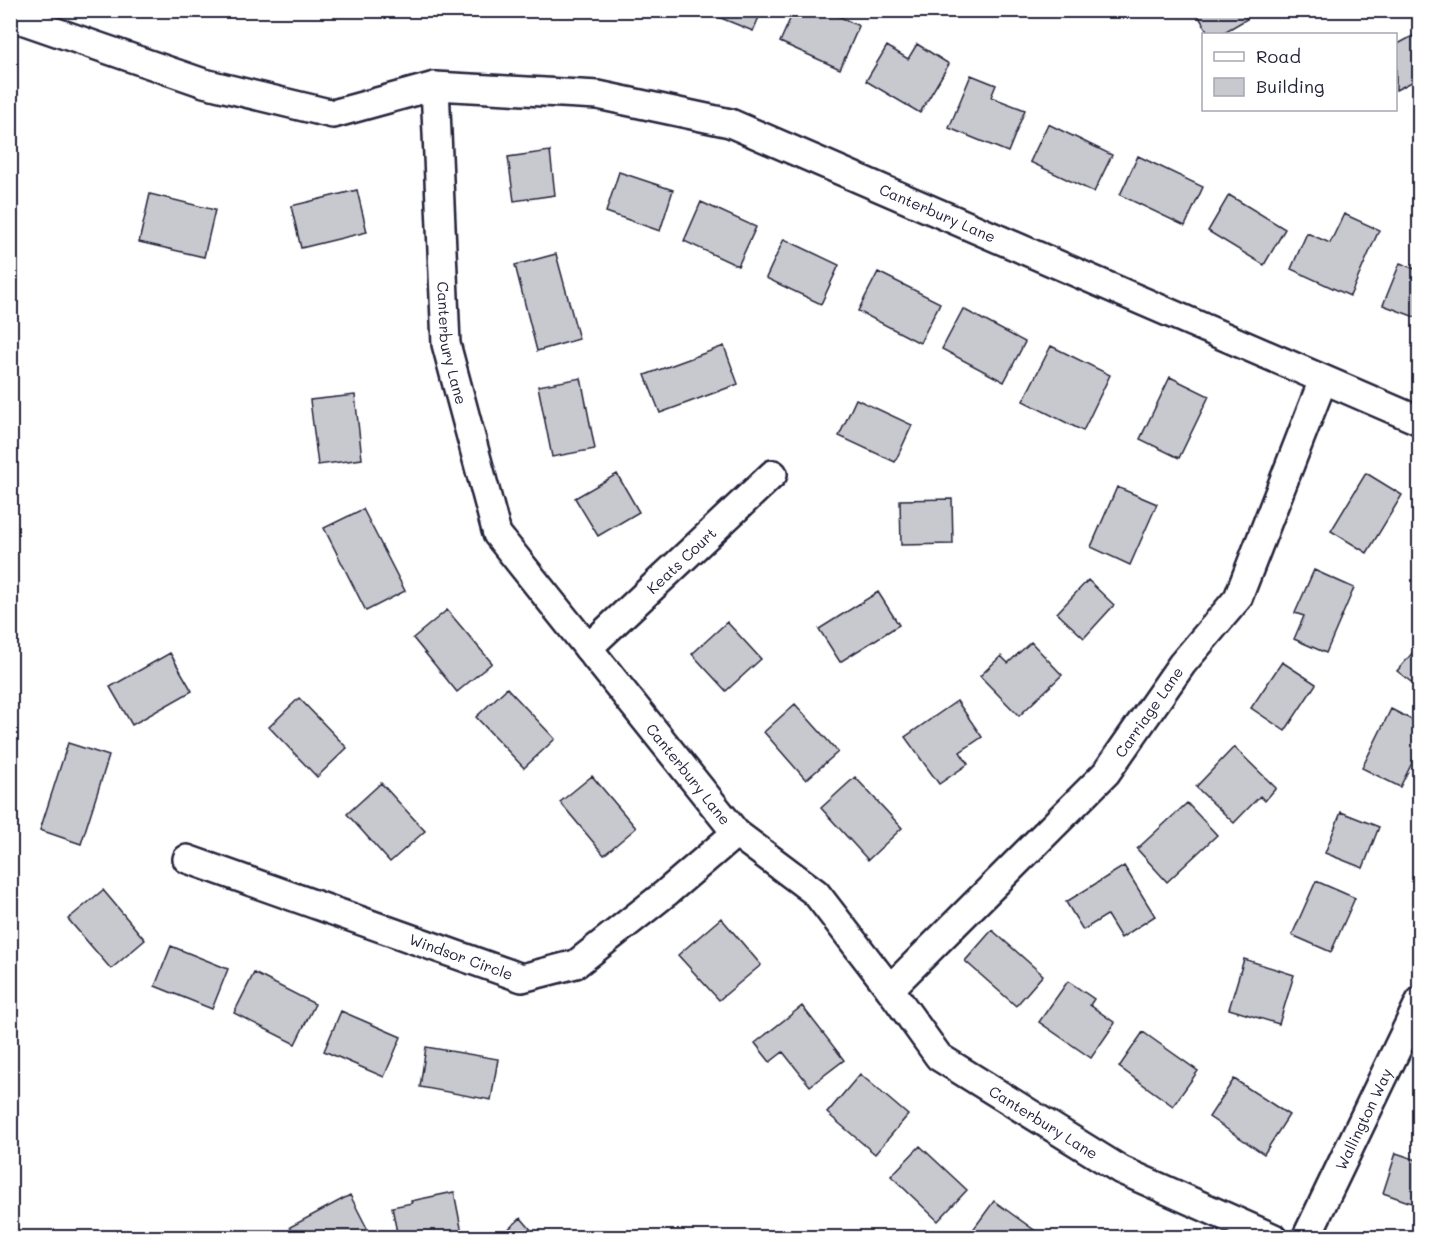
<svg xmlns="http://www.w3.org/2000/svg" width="1430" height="1248" font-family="Mali,sans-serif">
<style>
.building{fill:#c8c8cf;stroke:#22223b;stroke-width:1.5}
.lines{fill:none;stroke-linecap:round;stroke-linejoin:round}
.minor-casing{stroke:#22223b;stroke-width:32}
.minor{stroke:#fff;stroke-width:27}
.labels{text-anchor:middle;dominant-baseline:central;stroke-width:4.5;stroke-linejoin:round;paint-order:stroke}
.street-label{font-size:15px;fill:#22223b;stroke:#fff}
</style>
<rect width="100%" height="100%" fill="#fff"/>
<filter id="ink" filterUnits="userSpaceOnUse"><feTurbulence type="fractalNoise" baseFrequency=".0167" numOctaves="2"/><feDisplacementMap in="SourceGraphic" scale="12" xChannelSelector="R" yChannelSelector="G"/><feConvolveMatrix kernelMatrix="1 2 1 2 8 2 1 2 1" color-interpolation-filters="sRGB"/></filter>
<g filter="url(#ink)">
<path class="building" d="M 707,10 L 762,10 L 753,31 L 706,12 Z
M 794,10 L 826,10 L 859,26 L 840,69 L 780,42 Z
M 1195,10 L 1242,10 L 1247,19 L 1221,34 L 1209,34 Z
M 1420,32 L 1420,78 L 1396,90 L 1396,45 Z
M 917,44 L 949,64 L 920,113 L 866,81 L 887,46 L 908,59 Z
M 971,75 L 996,85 L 991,97 L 1025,110 L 1008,152 L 949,128 Z
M 1048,124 L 1112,155 L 1094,192 L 1030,162 Z
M 550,151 L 555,195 L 514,201 L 508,157 Z
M 1138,156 L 1203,187 L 1185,226 L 1120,195 Z
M 619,172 L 673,190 L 660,231 L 606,212 Z
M 357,190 L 367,232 L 301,248 L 291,206 Z
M 150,194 L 215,210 L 204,257 L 139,242 Z
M 1229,195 L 1285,229 L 1264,265 L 1208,231 Z
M 701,202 L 756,227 L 738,266 L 684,241 Z
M 1344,214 L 1379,230 L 1350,296 L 1291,269 L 1307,233 L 1330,243 Z
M 784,239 L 839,265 L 821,304 L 766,278 Z
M 556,254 L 579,339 L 537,351 L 515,265 Z
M 1400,263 L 1420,271 L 1420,319 L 1383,305 Z
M 878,272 L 940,303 L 920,343 L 858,311 Z
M 963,309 L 1025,342 L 1004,382 L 942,349 Z
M 724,346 L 738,384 L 660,413 L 645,375 Z
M 1051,346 L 1110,375 L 1083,431 L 1023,401 Z
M 1170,377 L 1209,396 L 1179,458 L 1140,439 Z
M 581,378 L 595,449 L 552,457 L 538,386 Z
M 355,395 L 362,459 L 318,465 L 310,400 Z
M 856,399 L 912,425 L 895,462 L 839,436 Z
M 1366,473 L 1402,495 L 1367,553 L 1331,531 Z
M 617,474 L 639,512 L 598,536 L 575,498 Z
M 1117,487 L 1157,504 L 1130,565 L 1091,547 Z
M 952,499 L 953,544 L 901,545 L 900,500 Z
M 363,509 L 405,591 L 366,611 L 324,528 Z
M 1314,570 L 1354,588 L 1326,653 L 1294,639 L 1304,616 L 1295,613 Z
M 1088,580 L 1114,605 L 1084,638 L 1057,613 Z
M 878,592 L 899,625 L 840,662 L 819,629 Z
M 447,610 L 492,663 L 457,692 L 413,638 Z
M 727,622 L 761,659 L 726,691 L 692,654 Z
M 1031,642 L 1062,675 L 1019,716 L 980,676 L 1001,656 L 1008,663 Z
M 1420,644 L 1420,689 L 1397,671 Z
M 170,653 L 192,691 L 132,725 L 110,687 Z
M 1282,662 L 1316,684 L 1285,731 L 1251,708 Z
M 507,688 L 555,739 L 524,768 L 476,717 Z
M 299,698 L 347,748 L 317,777 L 269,727 Z
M 957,701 L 982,737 L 960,752 L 968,764 L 939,784 L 905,737 Z
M 795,704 L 838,752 L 806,780 L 764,732 Z
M 1391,709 L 1420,724 L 1420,747 L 1400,787 L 1362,768 Z
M 68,743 L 109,756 L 81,844 L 40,830 Z
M 1234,747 L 1276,788 L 1265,801 L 1260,796 L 1234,823 L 1196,787 Z
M 592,776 L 636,828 L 604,855 L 560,802 Z
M 855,777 L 902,828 L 868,860 L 821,808 Z
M 381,783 L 425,831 L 390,862 L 347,814 Z
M 1187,803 L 1217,835 L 1167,882 L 1137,849 Z
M 1341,812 L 1379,827 L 1363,868 L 1325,853 Z
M 1124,866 L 1155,916 L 1121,938 L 1107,915 L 1083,930 L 1066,902 Z
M 1316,881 L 1355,898 L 1331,952 L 1292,935 Z
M 103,890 L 145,940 L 111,969 L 68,919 Z
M 721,918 L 761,965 L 719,1000 L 678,955 Z
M 992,930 L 1043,975 L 1016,1006 L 965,961 Z
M 171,946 L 228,969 L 212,1009 L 155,986 Z
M 1244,959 L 1294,975 L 1279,1024 L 1229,1009 Z
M 254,973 L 315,1004 L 295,1044 L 234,1013 Z
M 1068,981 L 1094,999 L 1090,1005 L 1115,1023 L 1091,1058 L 1039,1022 Z
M 802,1006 L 844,1060 L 810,1086 L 783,1052 L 770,1062 L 755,1043 Z
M 341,1011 L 401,1037 L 384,1077 L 324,1051 Z
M 1143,1032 L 1198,1071 L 1173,1106 L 1119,1067 Z
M 426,1047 L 498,1059 L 491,1100 L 420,1087 Z
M 860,1074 L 908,1115 L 875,1154 L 827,1113 Z
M 1234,1079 L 1289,1115 L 1264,1154 L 1209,1117 Z
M 920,1146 L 967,1190 L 938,1221 L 891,1176 Z
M 1396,1153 L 1420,1161 L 1420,1206 L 1383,1193 Z
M 454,1192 L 463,1238 L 398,1238 L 392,1207 L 412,1203 L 411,1201 Z
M 350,1195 L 372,1238 L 296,1238 L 290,1227 Z
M 994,1201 L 1044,1237 L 967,1238 Z
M 521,1218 L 538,1238 L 498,1238 Z"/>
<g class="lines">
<defs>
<g id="minor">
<path id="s1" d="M 10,16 L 204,83 L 333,114 L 435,86 L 598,95 L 730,123 L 1420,421"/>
<path id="s2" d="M 435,86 L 446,344 L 497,534 L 736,833 L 816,893 L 890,989 L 939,1057 L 1121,1170 L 1274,1238"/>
<path id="s3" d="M 588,648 L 773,474"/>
<path id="s4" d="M 187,859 L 522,978 L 576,964 L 666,893 L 736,833"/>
<path id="s5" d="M 890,989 L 1106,773 L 1182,664 L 1238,598 L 1323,380"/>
<path id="s6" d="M 1306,1238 L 1420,1001"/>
</g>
</defs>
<use href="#minor" class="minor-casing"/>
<use href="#minor" class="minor"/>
</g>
</g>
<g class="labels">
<g class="street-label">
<text stroke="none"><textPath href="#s1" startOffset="968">Canterbury Lane</textPath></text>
<text stroke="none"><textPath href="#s2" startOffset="258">Canterbury Lane</textPath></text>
<text stroke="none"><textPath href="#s3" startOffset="128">Keats Court</textPath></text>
<text stroke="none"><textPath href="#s5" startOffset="380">Carriage Lane</textPath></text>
<text stroke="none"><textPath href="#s2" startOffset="762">Canterbury Lane</textPath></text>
<text stroke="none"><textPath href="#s4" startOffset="291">Windsor Circle</textPath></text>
<text stroke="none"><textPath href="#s6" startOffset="132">Wallington Way</textPath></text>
<text stroke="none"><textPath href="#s2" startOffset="1266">Canterbury Lane</textPath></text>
</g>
</g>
<rect width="1430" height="1248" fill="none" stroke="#fff" stroke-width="36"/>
<rect x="18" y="18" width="1394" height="1212" fill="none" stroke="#22223b" stroke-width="2" filter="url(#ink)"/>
<rect x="1202" y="33" width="195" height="78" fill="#ffffff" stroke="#a7a7b1" stroke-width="1.5"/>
<rect x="1214" y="52" width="30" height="9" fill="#ffffff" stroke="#a7a7b1" stroke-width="1.5"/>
<text x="1256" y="63" font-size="18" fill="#22223b">Road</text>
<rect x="1214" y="78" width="30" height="18" fill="#c8c8cf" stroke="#a7a7b1" stroke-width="1.5"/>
<text x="1256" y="93" font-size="18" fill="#22223b">Building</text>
</svg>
